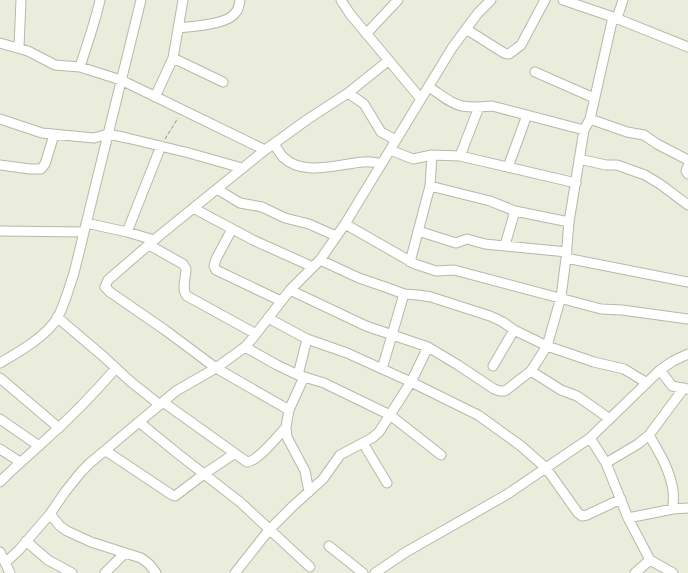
<svg xmlns="http://www.w3.org/2000/svg" width="688" height="573" font-family="'Roboto Condensed',sans-serif">
<style>
.lines{fill:none;stroke-linecap:round;stroke-linejoin:round}
.minor-casing{stroke:#b6b8a8;stroke-width:11}
.path{stroke:#919387;stroke-width:1;stroke-dasharray:4 2;stroke-linecap:butt}
.minor{stroke:#fff;stroke-width:9}
</style>
<rect width="100%" height="100%" fill="#ebeddc"/>
<g class="lines">
<defs>
<path id="minor" d="M 100,0 C 95,23 87,44 80,67 L 121,80 L 265,150
M 341,0 L 350,14 L 421,99
M 563,0 L 613,17 L 688,47
M 617,18 L 623,0
M 179,28 C 193,26 228,25 236,12 C 239,9 239,4 240,0
M 466,29 L 504,53 L 509,54 L 521,45 L 545,0
M 366,34 L 398,0
M 0,43 L 28,51 L 55,65 L 80,67
M 19,47 L 21,0
M 173,58 L 223,82
M 535,72 L 594,98
M 429,87 C 439,93 450,104 462,106 C 472,108 482,107 492,106 L 584,130
M 348,93 L 364,104 L 381,132 L 396,140
M 155,97 L 173,58 L 183,0
M 0,119 L 42,133 L 94,138 L 108,134 L 127,138 L 189,153 L 242,168
M 590,119 L 627,132 L 644,135 L 657,144 L 688,160
M 274,144 C 277,148 279,153 283,157 C 303,177 338,164 363,162 C 369,161 376,163 382,163
M 390,150 L 413,159 L 432,155 L 460,156 L 576,183
M 460,156 L 479,107
M 579,159 L 606,165 L 617,165 L 645,175 L 660,184 L 688,205
M 0,165 L 30,169 L 41,169 L 45,164 L 54,135
M 688,166 L 686,171 L 688,174
M 508,167 L 527,115
M 430,186 L 490,201 L 515,211 L 569,222
M 217,189 L 240,203 L 262,207 L 285,218 L 309,224 L 336,236
M 193,208 L 253,240 L 313,267
M 86,223 L 127,232 L 154,240
M 345,224 L 415,264 L 436,271 L 454,270 L 601,309 L 622,310 L 688,319
M 232,229 L 216,259 L 214,266 L 216,270 L 281,301
M 0,231 L 84,232
M 418,231 L 456,243 L 467,239 L 485,244 L 567,252
M 127,232 L 161,146
M 149,245 L 183,264 L 186,269 C 186,278 181,289 187,296 L 256,334
M 505,245 L 515,211
M 566,258 L 688,282
M 320,260 L 359,278 L 388,288 L 404,294 L 418,295 L 431,297 L 490,316 L 503,322 L 514,330 L 547,346 L 594,362 L 624,369 L 647,383
M 410,262 L 430,186 L 432,155
M 290,290 L 366,326 L 428,347 L 458,365 L 494,389 L 500,391 L 505,391 L 531,371 L 547,346 L 561,297 L 566,258 L 569,222 L 584,130 L 590,119 L 613,17
M 57,317 L 104,357 L 131,382 L 160,405
M 268,318 L 307,339 L 347,353 L 411,382 L 478,415 L 521,446 L 546,468 L 578,513 L 582,516 L 587,515 L 621,499
M 245,347 L 277,365 L 298,375 L 324,383 L 390,415 L 441,455
M 0,363 C 19,352 47,336 58,317 C 65,303 69,288 74,273 L 141,0
M 493,366 L 514,330
M 382,369 L 404,294
M 660,370 L 672,386 L 688,389
M 531,371 L 561,390 L 577,396 L 610,419
M 298,375 L 307,339
M 304,377 L 289,410 L 286,427 L 287,437 L 305,471 L 309,492
M 0,378 L 59,428
M 163,402 L 247,462 C 258,461 278,436 286,427
M 289,410 L 216,368 L 165,330 L 110,292 L 105,287 L 108,280 L 160,235 L 265,150 L 308,119 L 348,93 L 388,61
M 0,419 L 39,446
M 139,422 L 177,453 L 240,502 L 310,567
M 649,435 C 659,452 670,470 673,490 C 674,496 673,502 673,509
M 590,438 L 606,463 L 628,518 L 650,560 L 673,573
M 363,443 L 387,483
M 0,449 L 20,462
M 106,451 L 172,495 L 175,496 L 204,474 L 234,454
M 606,463 L 638,444 L 649,435 L 684,388
M 0,482 C 13,468 27,457 41,444 C 68,420 93,395 116,368
M 50,514 L 60,526 L 67,531 L 91,542 L 141,558 L 149,564 L 156,573
M 628,518 L 673,509 L 688,508
M 26,541 L 48,560 L 72,573
M 329,546 L 363,573
M 0,552 L 10,573
M 5,563 L 19,550 L 50,514 L 65,492 L 81,472 L 90,463 L 176,391 L 216,368 L 245,347 L 252,339 L 290,290 L 320,260 L 345,224 L 452,48 L 478,13 L 491,0
M 105,573 L 125,553
M 235,573 L 269,530 L 293,506 L 323,479 L 340,455 L 372,438 L 379,432 L 411,382 L 428,347
M 375,573 L 406,552 L 506,495 L 590,438 L 660,370 L 673,361 L 688,354
M 635,573 L 650,560"/>
</defs>
<use href="#minor" class="minor-casing"/>
<path class="path" d="M 165,139 L 178,118"/>
<use href="#minor" class="minor"/>
</g>
</svg>
